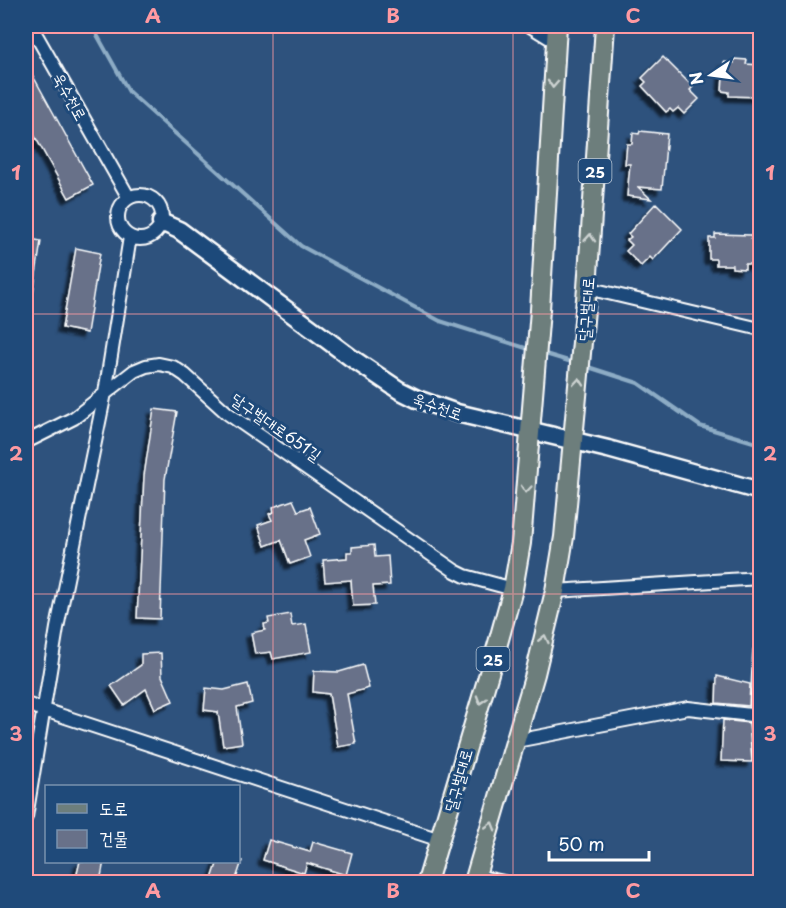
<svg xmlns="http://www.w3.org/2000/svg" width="786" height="908" font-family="'Playpen Sans','Poor Story',sans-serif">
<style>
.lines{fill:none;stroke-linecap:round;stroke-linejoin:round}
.stream{stroke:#8dacc5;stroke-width:4}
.building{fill:#687189;stroke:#fff;stroke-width:1.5;filter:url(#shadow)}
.minor-casing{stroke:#fff;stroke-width:16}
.secondary-casing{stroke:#fff;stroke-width:21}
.primary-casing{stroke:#fff;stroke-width:22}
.minor{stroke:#1f4a7a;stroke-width:12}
.secondary{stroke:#1f4a7a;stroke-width:16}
.primary{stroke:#6d7e7c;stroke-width:18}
.oneway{stroke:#ccd2d1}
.grid{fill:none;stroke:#ff9aa2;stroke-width:1.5;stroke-opacity:0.55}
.labels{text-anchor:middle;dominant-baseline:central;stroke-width:6;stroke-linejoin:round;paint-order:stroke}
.shield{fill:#1f4a7a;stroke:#bcc9d7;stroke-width:1.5}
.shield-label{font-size:15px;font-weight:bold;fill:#fff}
.street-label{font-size:16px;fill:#fff;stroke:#1f4a7a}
.neatline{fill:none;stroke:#ff9aa2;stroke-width:2}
.grid-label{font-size:20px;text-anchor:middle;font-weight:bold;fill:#ff9aa2}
</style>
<defs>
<filter id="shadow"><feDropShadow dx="-5" dy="5" stdDeviation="1.5" flood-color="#0009"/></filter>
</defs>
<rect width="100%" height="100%" fill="#2e527d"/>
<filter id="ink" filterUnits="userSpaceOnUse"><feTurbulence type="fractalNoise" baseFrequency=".0167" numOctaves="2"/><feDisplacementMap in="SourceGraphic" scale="12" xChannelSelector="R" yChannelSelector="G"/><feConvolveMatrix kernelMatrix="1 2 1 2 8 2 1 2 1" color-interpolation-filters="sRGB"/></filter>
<g filter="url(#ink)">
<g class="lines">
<path class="stream" d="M 92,26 L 129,92 L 301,246 L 440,321 L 532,350
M 542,353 L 575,363
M 585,366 L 638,383 L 700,426 L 760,444"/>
</g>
<path class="building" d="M 663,57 L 693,87 L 690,90 L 699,99 L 684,114 L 678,108 L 673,112 L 670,109 L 666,112 L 642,86 L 646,82 L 642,78 Z
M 734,59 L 747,60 L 746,64 L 760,65 L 760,97 L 729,96 L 729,92 L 722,91 L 724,62 L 734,63 Z
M 26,63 L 93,185 L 69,198 L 26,120 Z
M 640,131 L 667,134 L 662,189 L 638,187 L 651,199 L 627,196 L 630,164 L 625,164 L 627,144 L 632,144 L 633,133 L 639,134 Z
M 656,203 L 682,229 L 653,260 L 650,257 L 641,266 L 626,251 L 632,245 L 627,240 L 631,237 L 628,234 Z
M 715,234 L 751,235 L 751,238 L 760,238 L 760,264 L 745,264 L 745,269 L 732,268 L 732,265 L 716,265 L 716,259 L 709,259 L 709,238 L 715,238 Z
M 26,238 L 41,241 L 32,301 L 26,301 Z
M 76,248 L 100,253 L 87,333 L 62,328 Z
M 154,409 L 177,412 L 165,479 L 160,619 L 137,618 L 144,476 Z
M 293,500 L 298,511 L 310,507 L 320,534 L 304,540 L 310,557 L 290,564 L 281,540 L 265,546 L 258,525 L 272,520 L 269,514 L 274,512 L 273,507 Z
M 374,545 L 375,557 L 388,556 L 390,585 L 373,586 L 375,605 L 353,606 L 351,580 L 325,582 L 323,560 L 347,558 L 347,552 L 352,552 L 352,547 Z
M 290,614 L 292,626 L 306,624 L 311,652 L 273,659 L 271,652 L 255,654 L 251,633 L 265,630 L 264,624 L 269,623 L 268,618 Z
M 161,653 L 162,676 L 173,701 L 155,709 L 146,689 L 124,705 L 111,686 L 141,665 L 141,654 Z
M 363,665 L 369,688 L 347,694 L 356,744 L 338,747 L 329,694 L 313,692 L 314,671 L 339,672 Z
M 717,676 L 750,684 L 749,706 L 716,703 Z
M 248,684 L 252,703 L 237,707 L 242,743 L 223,746 L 218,712 L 204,710 L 206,688 L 224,690 Z
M 723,720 L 749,723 L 752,762 L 721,761 Z
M 269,840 L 310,852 L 313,842 L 352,853 L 346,875 L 307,863 L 304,873 L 263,860 Z
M 80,861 L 104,861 L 100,882 L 75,882 Z
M 218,861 L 242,861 L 235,882 L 211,882 Z"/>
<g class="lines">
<defs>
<path id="minor" d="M 31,26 L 129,198
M 530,26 L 556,42
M118 217a22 22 0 1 1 44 0a22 22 0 1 1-44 0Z
M 587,288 L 760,329
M 26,442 L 74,418 L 134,371 L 146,366 L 159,364 L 173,367 L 185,375 L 227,413 L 455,571 L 465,576 L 513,589
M 555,591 L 760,578
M 760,652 L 757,716 L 760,759
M 26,704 L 440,840
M 516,741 L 688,708 L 760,716
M 26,817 L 57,628 L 105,393 L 130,237
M 476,876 L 504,882"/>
<path id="secondary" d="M 161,222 L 179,230 L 350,357 L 399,390 L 417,399 L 457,413 L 608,449 L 760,491"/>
<path id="primary" d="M 427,882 L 498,643 L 513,589 L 521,543 L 540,310 L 557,26
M 474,882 L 535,674 L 555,591 L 564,537 L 587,288 L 605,26"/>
</defs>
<use href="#minor" class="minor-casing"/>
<use href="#secondary" class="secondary-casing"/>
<use href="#primary" class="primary-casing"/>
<use href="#minor" class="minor"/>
<use href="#secondary" class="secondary"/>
<use href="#primary" class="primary"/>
</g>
<defs><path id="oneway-chevron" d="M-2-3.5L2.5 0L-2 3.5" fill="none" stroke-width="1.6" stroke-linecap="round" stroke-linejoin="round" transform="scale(1.5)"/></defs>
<g class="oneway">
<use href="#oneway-chevron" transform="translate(553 84) rotate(93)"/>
<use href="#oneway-chevron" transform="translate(590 238) rotate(-86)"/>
<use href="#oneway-chevron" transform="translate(579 382) rotate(-85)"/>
<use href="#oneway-chevron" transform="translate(526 489) rotate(95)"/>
<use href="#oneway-chevron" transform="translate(544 639) rotate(-77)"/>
<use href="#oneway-chevron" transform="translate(481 700) rotate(107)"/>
<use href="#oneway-chevron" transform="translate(491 826) rotate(-74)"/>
</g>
</g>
<path class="grid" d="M 273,26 L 273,882M 513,26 L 513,882M 26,314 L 760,314M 26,594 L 760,594"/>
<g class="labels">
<g class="shield">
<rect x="578.5" y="159" width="33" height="24" rx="4.5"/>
<rect x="476.5" y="647" width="33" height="24" rx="4.5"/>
</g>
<g class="shield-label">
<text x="595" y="171">25</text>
<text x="493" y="659">25</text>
</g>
<g class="street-label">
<text transform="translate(71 96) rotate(61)">욱수천로</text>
<text transform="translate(585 309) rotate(-86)">달구벌대로</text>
<text transform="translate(438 405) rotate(20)">욱수천로</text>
<text transform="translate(277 426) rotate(35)">달구벌대로651길</text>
<text transform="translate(457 780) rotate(-74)">달구벌대로</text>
</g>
</g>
<rect width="786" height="908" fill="none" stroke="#1f4a7a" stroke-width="66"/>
<rect x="45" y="785" width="195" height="78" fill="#1f4a7a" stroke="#7992af" stroke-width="1.5"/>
<rect x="57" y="804" width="30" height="9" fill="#6d7e7c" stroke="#7992af" stroke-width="1.5"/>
<text x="99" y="815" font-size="18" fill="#ffffff">도로</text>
<rect x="57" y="830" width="30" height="18" fill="#687189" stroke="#7992af" stroke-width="1.5"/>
<text x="99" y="845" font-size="18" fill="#ffffff">건물</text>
<g transform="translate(711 75) rotate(257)" stroke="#1f4a7a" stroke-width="4.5" paint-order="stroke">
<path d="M0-4.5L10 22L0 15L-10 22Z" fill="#ffffff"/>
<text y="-9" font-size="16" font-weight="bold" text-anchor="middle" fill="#ffffff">N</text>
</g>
<path d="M549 851v9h100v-9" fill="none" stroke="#ffffff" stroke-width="3"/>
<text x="558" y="851" font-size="18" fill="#ffffff" stroke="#1f4a7a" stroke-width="4.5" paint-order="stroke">50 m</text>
<rect x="33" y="33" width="720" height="842" class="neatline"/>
<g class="grid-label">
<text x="153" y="23">A</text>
<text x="393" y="23">B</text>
<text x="633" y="23">C</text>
<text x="16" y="180">1</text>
<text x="770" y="180">1</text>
<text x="16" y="461">2</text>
<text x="770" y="461">2</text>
<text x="16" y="741">3</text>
<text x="770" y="741">3</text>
<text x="153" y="898">A</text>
<text x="393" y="898">B</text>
<text x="633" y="898">C</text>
</g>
</svg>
